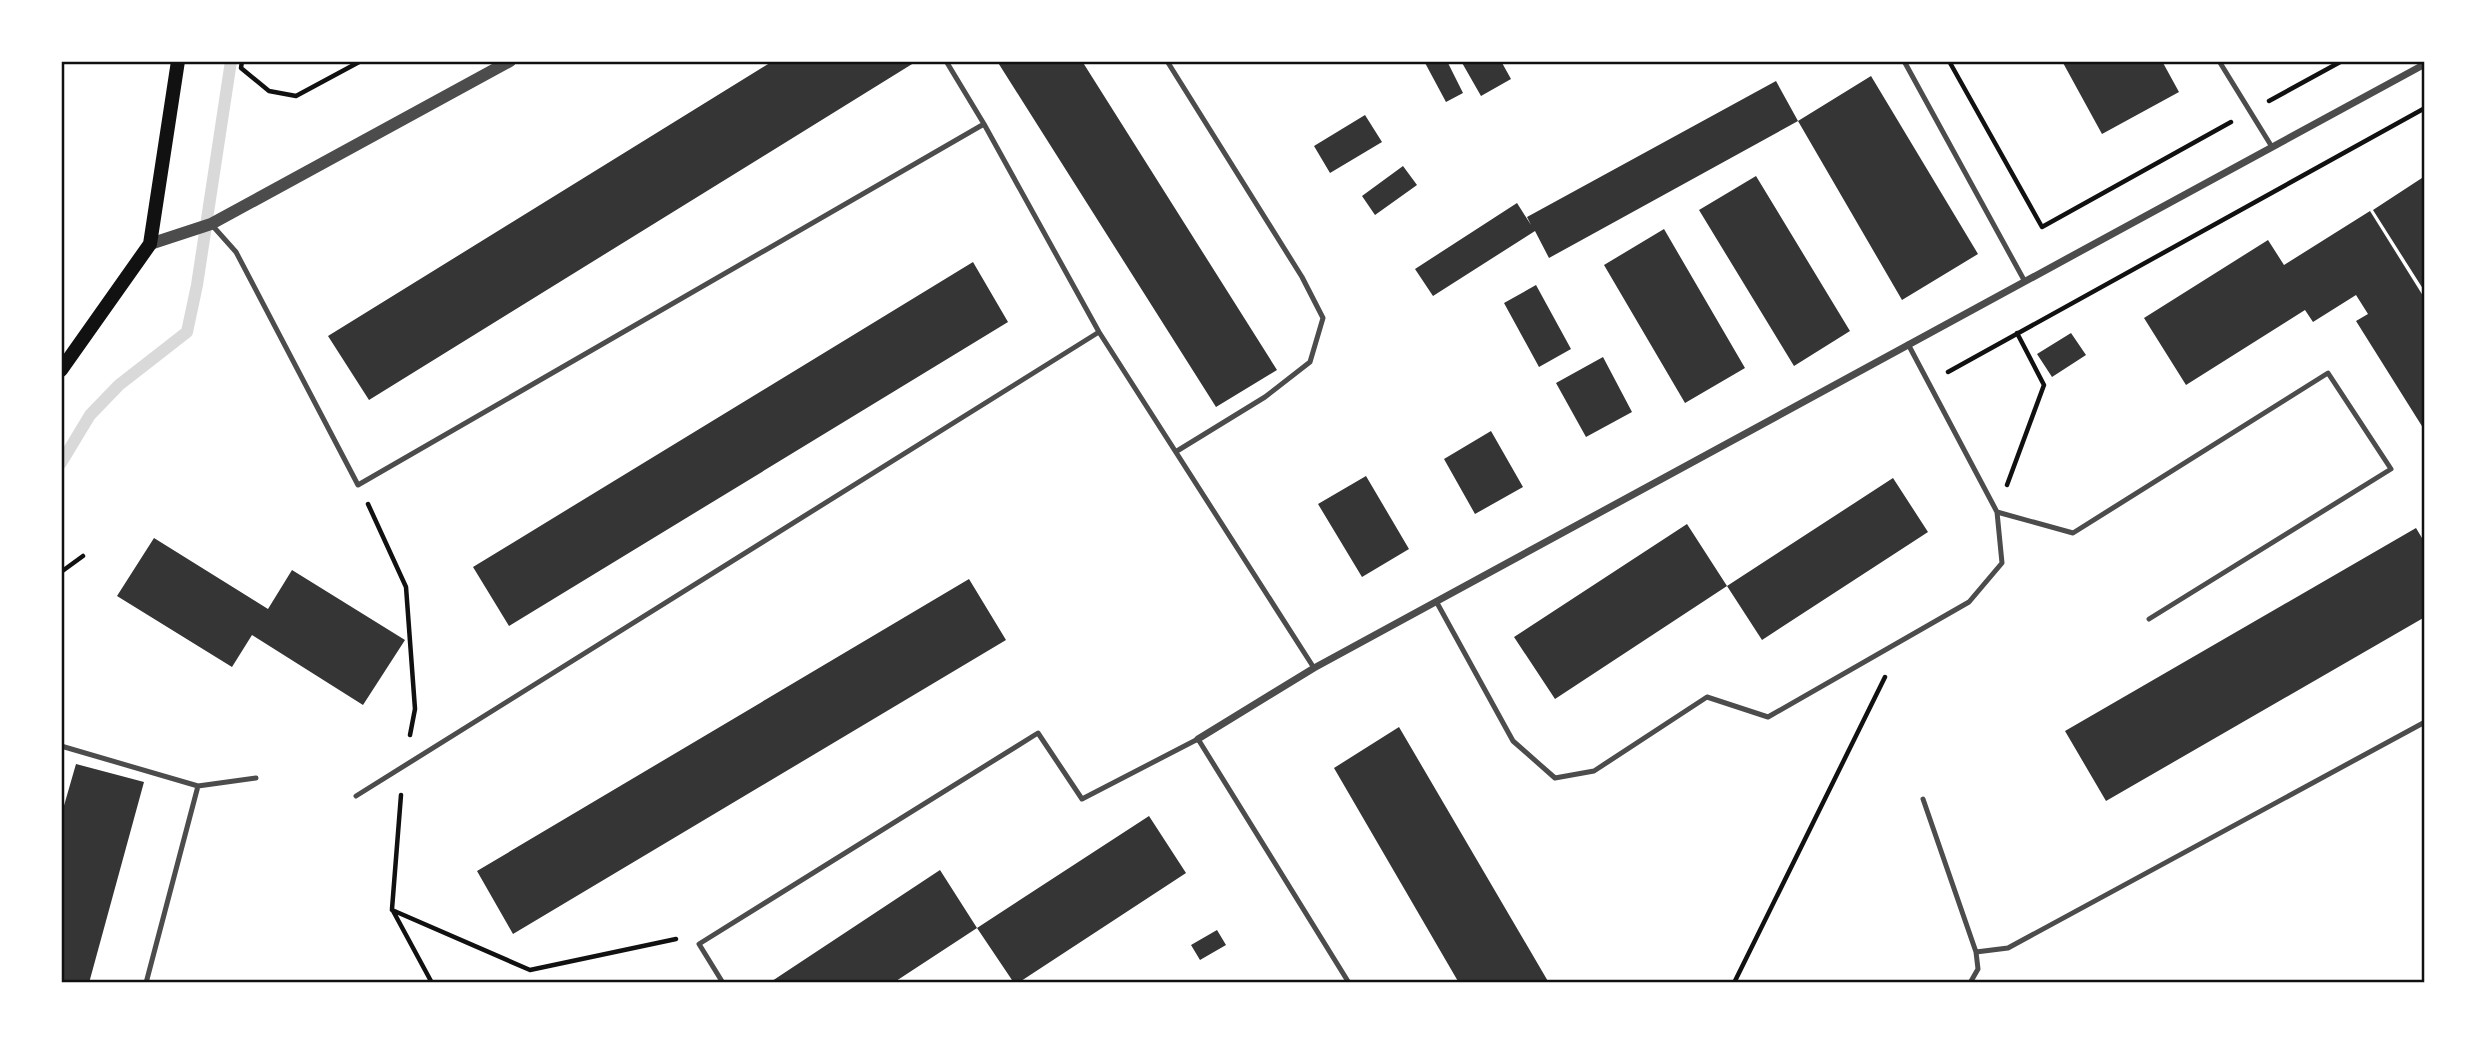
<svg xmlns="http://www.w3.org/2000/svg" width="2486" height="1044" font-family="'PT Sans Narrow',sans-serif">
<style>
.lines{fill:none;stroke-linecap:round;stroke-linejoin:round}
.stream{stroke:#d9d9d9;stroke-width:12}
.building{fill:#353535}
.path{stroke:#111;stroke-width:4.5}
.service{stroke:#4c4c4c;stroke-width:5}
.minor{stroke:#4c4c4c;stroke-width:7}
.tertiary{stroke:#4c4c4c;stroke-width:12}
.secondary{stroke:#111;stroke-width:14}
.neatline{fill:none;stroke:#111;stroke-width:2.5}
</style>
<rect width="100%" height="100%" fill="#fff"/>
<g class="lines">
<path class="stream" d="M 61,463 L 90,415 L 119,385 L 187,332 L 197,285 L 231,61"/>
</g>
<path class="building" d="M 773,61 L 917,61 L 369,400 L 328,336 Z
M 997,61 L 1082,61 L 1277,370 L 1216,407 Z
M 1424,61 L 1447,61 L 1463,93 L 1446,102 Z
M 1461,61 L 1501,61 L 1511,79 L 1481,96 Z
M 2062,61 L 2162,61 L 2179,92 L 2102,134 Z
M 1871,76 L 1978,254 L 1902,300 L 1798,121 Z
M 1776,81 L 1798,121 L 1549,258 L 1535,231 L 1433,296 L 1415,269 L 1517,203 L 1531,225 L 1527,217 Z
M 1365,115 L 1382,142 L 1330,173 L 1314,146 Z
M 1403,166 L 1417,185 L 1375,215 L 1362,196 Z
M 1756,176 L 1850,331 L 1794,366 L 1699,210 Z
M 2425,176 L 2425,292 L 2373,210 Z
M 2370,211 L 2425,299 L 2425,431 L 2356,321 L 2368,314 L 2356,295 L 2313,322 L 2305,310 L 2186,385 L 2144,318 L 2268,240 L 2284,265 Z
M 1664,229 L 1745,368 L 1685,403 L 1604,265 Z
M 973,262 L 1008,322 L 509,626 L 473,567 Z
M 1536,285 L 1571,349 L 1539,367 L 1504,303 Z
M 2071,333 L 2086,355 L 2052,377 L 2037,354 Z
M 1603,357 L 1632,412 L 1586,437 L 1556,383 Z
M 1491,431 L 1523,487 L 1475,514 L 1444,459 Z
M 1366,476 L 1409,549 L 1362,577 L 1318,504 Z
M 1893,478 L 1928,532 L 1762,640 L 1727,586 Z
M 1687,524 L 1727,586 L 1555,699 L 1514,637 Z
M 2416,528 L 2425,543 L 2425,617 L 2106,801 L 2065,731 Z
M 154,538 L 268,609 L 292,570 L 405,640 L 363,705 L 252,635 L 232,667 L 117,596 Z
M 969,579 L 1006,640 L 513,934 L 477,871 Z
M 1399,727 L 1549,983 L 1459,983 L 1334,768 Z
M 76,764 L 144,782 L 89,983 L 61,983 L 61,816 Z
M 1149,816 L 1186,873 L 1018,983 L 1014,983 L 977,928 Z
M 940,870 L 977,928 L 893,983 L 769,983 Z
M 1217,930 L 1226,945 L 1200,960 L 1191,945 Z"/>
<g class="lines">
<path class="path" d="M 242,61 L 241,68 L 269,91 L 296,96 L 361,61
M 1949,61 L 2042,227 L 2231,122
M 2269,101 L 2342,61
M 1948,372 L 2425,108
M 2007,485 L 2044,385 L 2017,333
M 368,504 L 406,587 L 415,709 L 410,735
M 61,572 L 83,556
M 401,795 L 392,909 L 432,983
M 392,910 L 530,970 L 676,939
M 1734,983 L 1885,677"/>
<path class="service" d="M 946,61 L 984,124 L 1099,332 L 1314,668
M 1167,61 L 1302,277 L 1323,318 L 1310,362 L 1265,397 L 1177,451
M 1904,61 L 2024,280
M 2219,61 L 2272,147
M 211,224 L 236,252 L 358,485 L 984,124
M 1997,512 L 2073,533 L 2328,373 L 2391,469 L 2149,619
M 1436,601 L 1513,741 L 1555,778 L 1594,771 L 1707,697 L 1768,717 L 1969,602 L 2002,563 L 1997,512 L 1908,344
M 61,746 L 198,786 L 256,778
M 356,796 L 1099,332
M 1923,799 L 1976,952 L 2008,948 L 2425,722
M 146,983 L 198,786
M 723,983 L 699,944 L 1038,733 L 1082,799 L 1198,739 L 1349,983
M 1970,983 L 1978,969 L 1976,952"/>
<path class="minor" d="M 1198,739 L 1314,668 L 2425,64"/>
<path class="tertiary" d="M 150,244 L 211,224 L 510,61"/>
<path class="secondary" d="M 61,370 L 150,244 L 178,61"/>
</g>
<rect width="2486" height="1044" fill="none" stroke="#ffffff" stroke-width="126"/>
<rect x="63" y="63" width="2360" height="918" class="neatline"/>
</svg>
